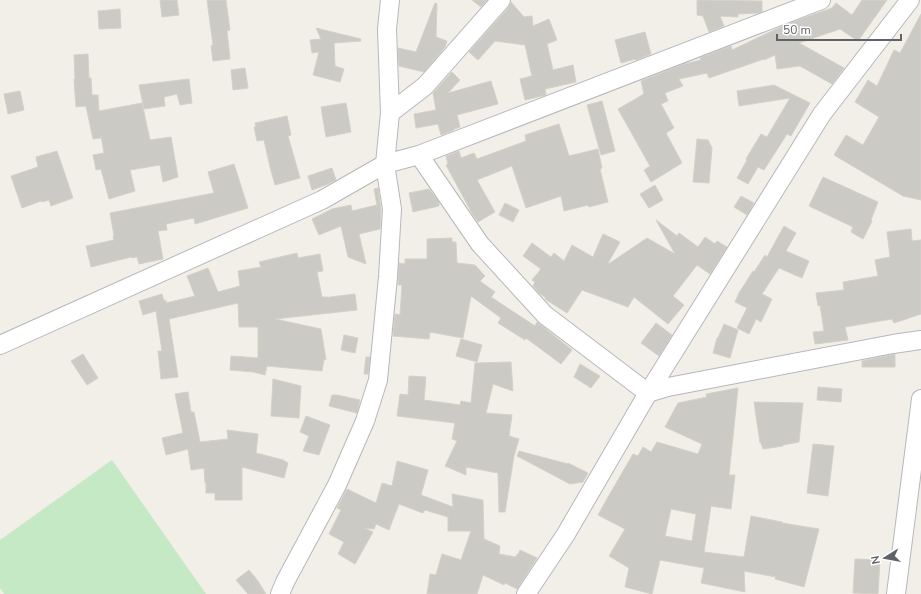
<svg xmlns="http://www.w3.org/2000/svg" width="921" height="594" font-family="'Nunito Sans',sans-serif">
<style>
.green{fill:#c5e8c5}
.building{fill:#cccac5;stroke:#d6d1c6;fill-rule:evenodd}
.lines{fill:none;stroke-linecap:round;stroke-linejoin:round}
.minor-casing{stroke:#b5b8bc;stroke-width:20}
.minor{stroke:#fff;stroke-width:18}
</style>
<rect width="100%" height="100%" fill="#f1efe8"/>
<path class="green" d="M 112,460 L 206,594 L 4,594 L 0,588 L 0,540 Z"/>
<path class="building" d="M 160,0 L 177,0 L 179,15 L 162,17 Z
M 207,0 L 226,0 L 230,30 L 227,31 L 230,59 L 213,61 L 211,46 L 213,45 Z
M 472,0 L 487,0 L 481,7 Z
M 697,0 L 762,1 L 762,12 L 758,13 L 738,14 L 738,17 L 720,16 L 724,26 L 709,32 L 703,16 L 697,15 Z
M 862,0 L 887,0 L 858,41 L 840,29 L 799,43 L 844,68 L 832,84 L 800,66 L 777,69 L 775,55 L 764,60 L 764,59 L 709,78 L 707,73 L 679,79 L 683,86 L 665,93 L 668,101 L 661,104 L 674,128 L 666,133 L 682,163 L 651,182 L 644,170 L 650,166 L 618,109 L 644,94 L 641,81 L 684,64 L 701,60 L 700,58 L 731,46 L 732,50 L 789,23 L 832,8 L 836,3 L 852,15 Z
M 511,2 L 524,17 L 532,16 L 533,26 L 549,19 L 557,40 L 547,44 L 553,70 L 573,65 L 576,82 L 545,89 L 546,95 L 525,100 L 520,79 L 532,76 L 525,45 L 495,41 L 478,60 L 469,52 L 509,7 Z
M 435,3 L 437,4 L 436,37 L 447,41 L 445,47 L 424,72 L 399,66 L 398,48 L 416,52 Z
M 120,9 L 121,28 L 99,29 L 98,11 Z
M 921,14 L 921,200 L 903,196 L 834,155 L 846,135 L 863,145 L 879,117 L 855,102 L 868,80 L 877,86 L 894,50 L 900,53 Z
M 316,28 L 361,39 L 361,41 L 334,43 L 335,66 L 344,69 L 340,82 L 313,75 L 319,52 L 312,53 L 310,40 L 321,39 Z
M 645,32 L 651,54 L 636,60 L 635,59 L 621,63 L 615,40 Z
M 88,54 L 89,78 L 91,78 L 92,95 L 98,95 L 99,111 L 142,103 L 150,140 L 171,137 L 178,177 L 163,182 L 160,165 L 130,170 L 135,191 L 109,199 L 101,169 L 96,170 L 93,155 L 104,153 L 101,135 L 101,138 L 93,139 L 86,106 L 76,107 L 74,79 L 75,79 L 74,55 Z
M 245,68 L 248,88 L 233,90 L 231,70 Z
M 452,72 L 460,80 L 448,93 L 491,81 L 498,104 L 457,115 L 460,127 L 454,129 L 454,130 L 441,135 L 438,124 L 416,128 L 414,114 L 436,110 L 433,93 Z
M 189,79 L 192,103 L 180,105 L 177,94 L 164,97 L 165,106 L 144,109 L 139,85 Z
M 774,85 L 810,103 L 791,136 L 787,134 L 764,170 L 758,167 L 748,184 L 737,178 L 747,160 L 746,159 L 761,134 L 767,137 L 790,98 L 739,106 L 737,91 Z
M 20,91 L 24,110 L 8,114 L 4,94 Z
M 602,101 L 615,151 L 601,155 L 587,105 Z
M 346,103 L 351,132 L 326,137 L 321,107 Z
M 287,116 L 291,135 L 288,136 L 300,178 L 275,185 L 270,167 L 264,140 L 257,141 L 254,127 L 256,127 L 255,123 Z
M 559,124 L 569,156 L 598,149 L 602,168 L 600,169 L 608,202 L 589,207 L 588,205 L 564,211 L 561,196 L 526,208 L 512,166 L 477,180 L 495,212 L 478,222 L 473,215 L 446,165 L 448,164 L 446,156 L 459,151 L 461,158 L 474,153 L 477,159 L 526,141 L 525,135 Z
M 697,139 L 708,140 L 712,148 L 709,183 L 693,182 Z
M 57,151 L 73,198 L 51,206 L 49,200 L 42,202 L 41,201 L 22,208 L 11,176 L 38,167 L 36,157 Z
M 234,164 L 248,208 L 195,224 L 194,218 L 166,224 L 167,230 L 158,231 L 163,259 L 139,264 L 137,257 L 132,258 L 131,257 L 91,267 L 86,246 L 114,240 L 113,236 L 114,235 L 110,213 L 214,193 L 208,172 Z
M 332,168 L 336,180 L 328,184 L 312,190 L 308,176 Z
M 823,177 L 878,202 L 871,220 L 872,221 L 863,239 L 851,232 L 853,227 L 809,206 Z
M 655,185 L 663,200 L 649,208 L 640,194 Z
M 378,188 L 381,210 L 380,229 L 359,234 L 366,264 L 348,257 L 341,226 L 319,235 L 312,219 L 332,209 L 351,205 L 352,211 L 377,205 L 374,189 Z
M 429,189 L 439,202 L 439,206 L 413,212 L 409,193 Z
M 741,196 L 754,203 L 747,215 L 734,207 Z
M 505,203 L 519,210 L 513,222 L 499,215 Z
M 656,220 L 677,236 L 679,233 L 698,247 L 705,237 L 715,244 L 717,241 L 727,247 L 710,274 L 697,265 L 673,296 L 684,305 L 668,324 L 634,297 L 628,307 L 582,290 L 567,313 L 545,299 L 546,298 L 539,293 L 533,286 L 535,282 L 532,280 L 541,269 L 523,256 L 532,243 L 551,257 L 554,253 L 564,261 L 572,245 L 593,257 L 603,234 L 620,242 L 607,265 L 647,238 L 675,254 Z
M 784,226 L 796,233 L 786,251 L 809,261 L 802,278 L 779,268 L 762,294 L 772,299 L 761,322 L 756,319 L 749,334 L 737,328 L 747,308 L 735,302 L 739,293 L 753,271 L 754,272 L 765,255 L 767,257 Z
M 911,229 L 912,241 L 921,240 L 921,314 L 894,323 L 892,319 L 845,327 L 848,340 L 815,344 L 813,332 L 824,331 L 820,305 L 818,306 L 816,293 L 844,290 L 843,282 L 878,276 L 875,260 L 890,257 L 887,232 Z
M 452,238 L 452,242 L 456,242 L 457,263 L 475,265 L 485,276 L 480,281 L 495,292 L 491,297 L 535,326 L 537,322 L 572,350 L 561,364 L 526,338 L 525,340 L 498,323 L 501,318 L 471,296 L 463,338 L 430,332 L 429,339 L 393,336 L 395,314 L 400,315 L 402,285 L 398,285 L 399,263 L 405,264 L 405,259 L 427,259 L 427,239 Z
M 297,253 L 298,258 L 320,254 L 323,271 L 317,272 L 322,297 L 329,297 L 329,298 L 330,297 L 355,294 L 357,310 L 275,319 L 321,329 L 326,360 L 324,359 L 322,371 L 267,366 L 265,375 L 253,372 L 230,370 L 231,356 L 258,358 L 258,327 L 239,327 L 238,303 L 169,319 L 178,377 L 161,379 L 158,351 L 162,351 L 156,311 L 143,315 L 139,301 L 162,294 L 164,301 L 166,300 L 166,303 L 195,296 L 187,276 L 208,268 L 218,292 L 240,286 L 238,271 L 261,267 L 259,262 Z
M 656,323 L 672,335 L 659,356 L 641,343 Z
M 724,324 L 738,330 L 730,358 L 713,353 L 717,338 L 718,338 Z
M 344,335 L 358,338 L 355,353 L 341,350 Z
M 461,339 L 482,345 L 477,362 L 456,356 Z
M 83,354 L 98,378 L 87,385 L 71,361 Z
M 895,354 L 895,367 L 862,367 L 862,361 Z
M 366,357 L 370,357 L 368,374 L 364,374 Z
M 511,362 L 513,391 L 493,384 L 486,413 L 512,415 L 509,436 L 519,439 L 514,456 L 505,512 L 499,512 L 498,473 L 466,467 L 466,475 L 445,466 L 457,441 L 452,439 L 455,423 L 397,416 L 400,394 L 408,395 L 409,376 L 426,377 L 424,400 L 460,405 L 461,401 L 471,403 L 475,363 Z
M 580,364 L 600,376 L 591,388 L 574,377 Z
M 273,379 L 301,386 L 299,418 L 271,416 Z
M 818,387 L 842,389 L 841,402 L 817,400 Z
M 738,388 L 729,475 L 735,475 L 731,509 L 711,506 L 704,552 L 744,557 L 751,516 L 782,522 L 782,523 L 819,529 L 804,587 L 775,579 L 776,577 L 744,571 L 745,592 L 701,583 L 704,569 L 704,568 L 660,560 L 652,594 L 625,587 L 629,568 L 609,556 L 625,529 L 598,515 L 604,504 L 633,454 L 638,456 L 643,447 L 651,452 L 657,442 L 698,454 L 702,444 L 665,427 L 678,403 L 707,397 L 706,394 ZM 671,509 L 696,514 L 692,541 L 665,536 Z
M 188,392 L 191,412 L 194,412 L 200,442 L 228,439 L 227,430 L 258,434 L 256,453 L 283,460 L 288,463 L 284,478 L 242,467 L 242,500 L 215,500 L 215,493 L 206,493 L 206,483 L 205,483 L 204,468 L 191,470 L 188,449 L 166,455 L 162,438 L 183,433 L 175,394 Z
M 332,395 L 337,395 L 360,400 L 357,413 L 329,406 Z
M 754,402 L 803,403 L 799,442 L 783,445 L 783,446 L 763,449 L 761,443 L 760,443 Z
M 306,416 L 330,425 L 319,455 L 303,451 L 309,436 L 300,432 Z
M 813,444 L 834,446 L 828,496 L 807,493 Z
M 519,451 L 568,464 L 568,463 L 588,473 L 583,482 L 570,484 L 517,456 Z
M 397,461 L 428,470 L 421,495 L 453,507 L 452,494 L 483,500 L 484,539 L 500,546 L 499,554 L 516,557 L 517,554 L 518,555 L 520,550 L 537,558 L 517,589 L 505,583 L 504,585 L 483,575 L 477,594 L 427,594 L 430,574 L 436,575 L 442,554 L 461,560 L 471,531 L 448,531 L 448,517 L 425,510 L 423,513 L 399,504 L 389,530 L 376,524 L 374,529 L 364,528 L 373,532 L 355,564 L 338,554 L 344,542 L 329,534 L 341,510 L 337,508 L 347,489 L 376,503 L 382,483 L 392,486 Z
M 855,559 L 880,560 L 878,594 L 853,593 Z
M 249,570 L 258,581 L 266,594 L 248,594 L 236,580 Z"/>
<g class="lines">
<defs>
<path id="minor" d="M 390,113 L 425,86 L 501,0
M 419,155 L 480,244 L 545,315 L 648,393 L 668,387 L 893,344 L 921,340
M 0,345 L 322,200 L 385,164 L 419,155 L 821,0
M 280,594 L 285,582 L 337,485 L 365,421 L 378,380 L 388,277 L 392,209 L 385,164 L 390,113 L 387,29 L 390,0
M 526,594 L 566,534 L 648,393 L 822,114 L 910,0
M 896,594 L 921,399"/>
</defs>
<use href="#minor" class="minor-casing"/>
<use href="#minor" class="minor"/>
</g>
<g transform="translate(885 558) rotate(259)" stroke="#ffffff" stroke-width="3" paint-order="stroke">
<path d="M0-3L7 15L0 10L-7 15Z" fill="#5f6368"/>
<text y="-6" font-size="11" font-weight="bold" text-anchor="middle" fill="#5f6368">N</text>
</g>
<path d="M777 34v6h124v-6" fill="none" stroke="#5f6368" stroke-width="2"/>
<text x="783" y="34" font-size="12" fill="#5f6368" stroke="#ffffff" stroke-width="3" paint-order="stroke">50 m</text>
</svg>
